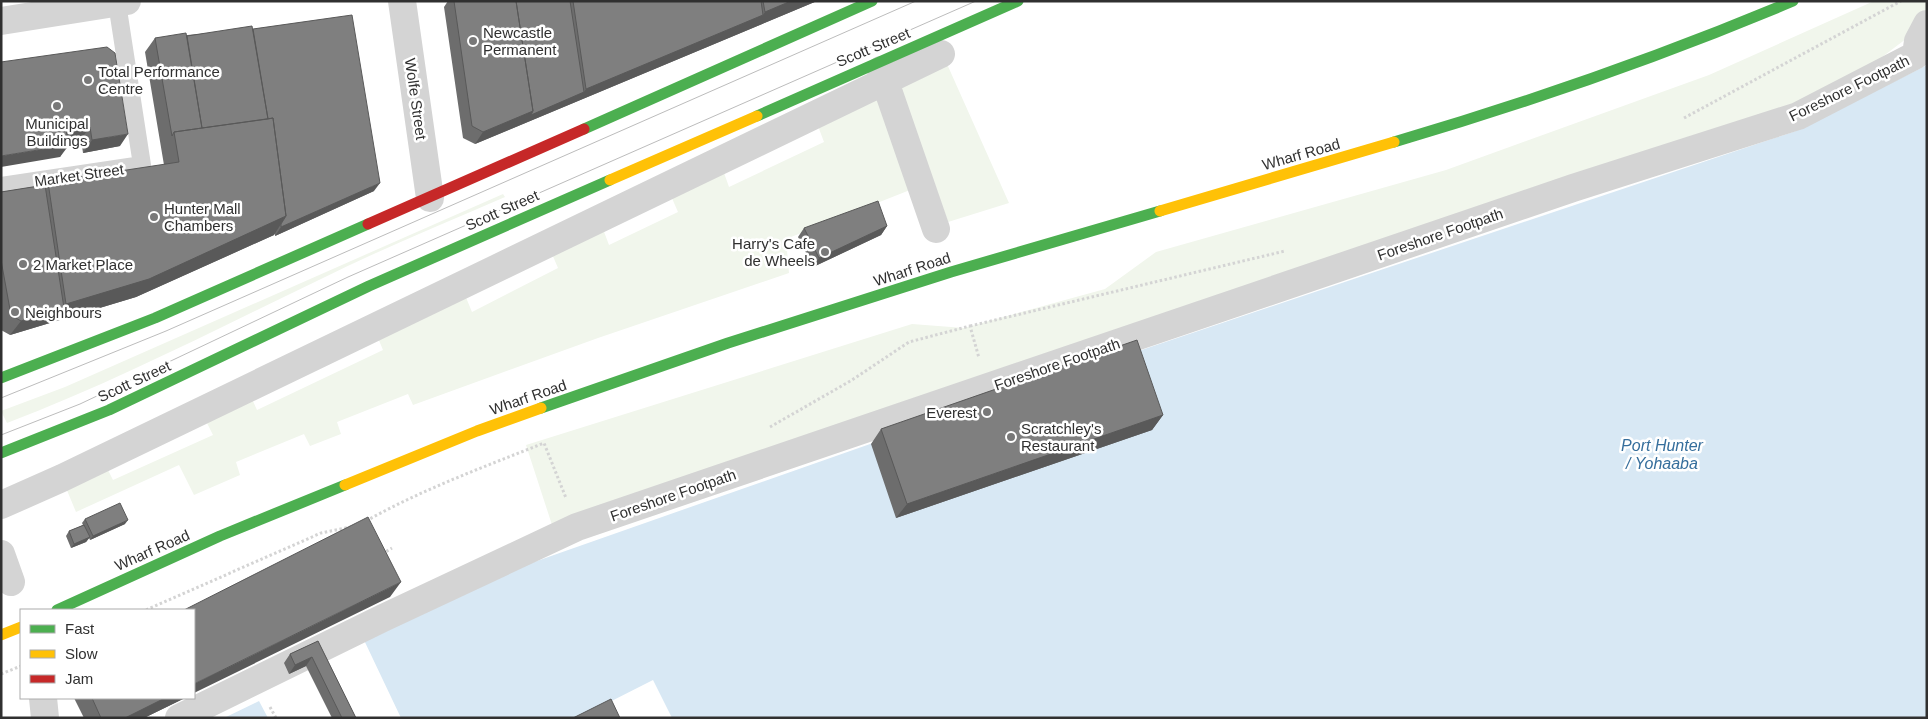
<svg xmlns="http://www.w3.org/2000/svg" width="1928" height="719" font-family="Helvetica,sans-serif">
<style>
.green{fill:#f1f6ec}
.water{fill:#d8e8f4}
.pier{fill:#fff}
.lines{fill:none;stroke-linecap:round;stroke-linejoin:round}
.path{stroke:#d4d4d4;stroke-width:3;stroke-dasharray:2.5 2.5;stroke-linecap:butt}
.lane{stroke:#d4d4d4;stroke-width:18}
.street{stroke:#d4d4d4;stroke-width:28}
.fast{stroke:#4caf50;stroke-width:11}
.slow{stroke:#ffc107;stroke-width:11}
.jam{stroke:#c62828;stroke-width:11}
.tram{stroke:#bcbcbc;stroke-width:1}
.wall{fill:#6d6d6d}
.shaded-wall{fill:#595959}
.building{fill:#7f7f7f;stroke:#595959}
.poi-dot{fill:#787878;stroke:#fff;stroke-width:2}
.labels{text-anchor:middle;dominant-baseline:central;stroke-width:5;stroke-linejoin:round;paint-order:stroke}
.poi-label{font-size:15px;fill:#303030;stroke:#fff;text-anchor:start}
.street-label{font-size:15px;fill:#303030;stroke:#fff}
.water-label{font-size:16px;font-style:italic;fill:#356e9c;stroke:#fff}
</style>
<rect width="100%" height="100%" fill="#fff"/>
<path class="green" d="M 1874,1 L 1927,1 L 1927,23 L 1861,73 L 1834,90 L 553,528 L 526,445 L 912,324 L 964,328 L 1105,289 L 1156,252 L 1446,170 L 1709,75 Z
M 947,64 L 1009,203 L 948,222 L 900,86 Z
M 879,96 L 910,190 L 786,239 L 789,273 L 598,338 L 413,405 L 408,394 L 337,422 L 341,434 L 310,446 L 304,434 L 236,462 L 240,475 L 194,495 L 179,465 L 76,512 L 66,488 L 107,468 L 113,480 L 213,435 L 206,421 L 252,399 L 257,410 L 383,350 L 378,338 L 465,295 L 472,312 L 558,268 L 552,254 L 603,229 L 609,245 L 678,212 L 671,196 L 723,170 L 729,187 L 824,142 L 818,126 Z
M 503,194 L 505,197 C 443,224 381,249 321,279 C 217,329 115,382 7,423 L 1,411 L 65,387 Z"/>
<path class="water" d="M 1927,65 L 1927,718 L 215,718 L 302,671 L 517,568 L 1049,381 L 1796,131 Z"/>
<path class="pier" d="M 363,638 L 401,718 L 268,718 L 259,701 L 224,718 L 212,718 Z
M 653,680 L 672,718 L 578,718 Z"/>
<g class="lines">
<path class="path" d="M 1684,118 L 1901,1
M 970,326 L 1285,251
M 770,427 L 852,380 L 909,342 L 970,326 L 979,358
M 366,521 C 423,489 484,467 544,443 L 566,498
M 382,554 L 392,548
M 146,610 L 321,533 L 351,527
M 1,674 L 21,666
M 270,707 L 276,718"/>
<path class="lane" d="M 1,186 L 142,165 L 117,3"/>
<path class="street" d="M 402,1 L 430,198
M 1,21 L 127,1
M 881,70 L 936,229
M 1,505 L 62,478 L 941,54
M 1,554 L 11,582
M 43,698 L 45,718
M 179,718 L 383,618 L 577,527 L 1573,188 L 1798,116 L 1916,55 L 1918,41 L 1927,24"/>
<path class="fast" d="M 757,116 L 1018,1
M 584,129 L 872,1
M 1394,142 C 1530,102 1662,56 1793,1
M 1,378 L 155,318 L 368,224
M 541,408 L 728,343 L 951,272 L 1160,211
M 1,453 L 109,410 L 369,286 L 610,180
M 57,610 L 220,536 L 345,485"/>
<path class="slow" d="M 610,180 L 757,116
M 1160,211 L 1394,142
M 345,485 L 477,431 L 541,408
M 1,635 L 21,627"/>
<path class="jam" d="M 368,224 L 584,129"/>
<path class="tram" d="M 1,398 L 166,331 L 916,1
M 1,435 L 80,404 L 348,277 L 976,1"/>
</g>
<path class="wall" d="M 448,1 L 817,1 L 475,144 L 463,138 L 444,7 Z
M 253,29 L 374,191 L 275,236 L 275,233 L 274,235 L 136,297 L 10,335 L 1,330 L 1,192 L 45,185 L 48,182 L 164,165 L 145,52 L 155,38 Z
M 1,62 L 120,146 L 83,153 L 81,139 L 68,141 L 60,157 Z
M 887,226 L 881,235 L 813,267 L 798,237 L 804,228 Z
M 1163,415 L 1152,430 L 896,518 L 871,444 L 881,429 Z
M 85,519 L 125,524 L 90,540 L 89,538 L 86,542 L 71,548 L 66,536 L 69,531 L 83,525 L 82,523 Z
M 318,641 L 356,718 L 332,718 L 306,666 L 289,674 L 284,663 L 290,654 Z
M 74,698 L 185,698 L 144,718 L 84,718 Z"/>
<path class="shaded-wall" d="M 791,1 L 817,1 L 755,27 L 765,12 Z
M 763,15 L 755,27 L 475,144 L 483,132 L 533,111 L 584,92 L 586,89 Z
M 90,127 L 81,139 L 58,143 L 66,131 Z
M 128,134 L 120,146 L 83,153 L 92,140 Z
M 69,145 L 60,157 L 1,167 L 1,156 Z
M 380,183 L 374,191 L 275,236 L 281,227 Z
M 286,216 L 274,235 L 136,297 L 10,335 L 21,321 L 64,308 L 66,304 Z
M 887,226 L 881,235 L 813,267 L 819,258 Z
M 1163,415 L 1152,430 L 896,518 L 907,504 Z
M 128,520 L 125,524 L 90,540 L 93,536 Z
M 90,537 L 86,542 L 71,548 L 74,544 Z
M 401,582 L 390,597 L 194,693 L 194,684 Z
M 312,657 L 306,666 L 289,674 L 295,665 Z
M 165,698 L 185,698 L 144,718 L 125,718 Z"/>
<path class="building" d="M 454,1 L 516,1 L 533,111 L 483,132 L 472,126 Z
M 516,1 L 570,1 L 584,92 L 531,115 L 533,111 Z
M 573,1 L 761,1 L 763,15 L 586,89 Z
M 763,1 L 791,1 L 765,12 Z
M 352,15 L 380,183 L 281,227 L 281,224 L 286,216 L 273,118 L 268,119 L 253,29 Z
M 252,26 L 268,119 L 202,128 L 187,36 Z
M 186,33 L 202,128 L 174,132 L 172,136 L 155,38 Z
M 107,47 L 115,53 L 128,134 L 92,140 L 90,127 L 66,131 L 69,145 L 1,156 L 1,62 Z
M 273,118 L 286,216 L 149,279 L 66,304 L 48,182 L 179,162 L 174,132 Z
M 45,185 L 64,308 L 21,321 L 11,315 L 1,260 L 1,192 Z
M 878,201 L 887,226 L 819,258 L 804,228 Z
M 1137,340 L 1163,415 L 907,504 L 881,429 Z
M 120,503 L 128,520 L 93,536 L 85,519 Z
M 368,517 L 401,582 L 194,684 L 194,610 L 184,610 Z
M 84,525 L 90,537 L 74,544 L 69,531 Z
M 318,641 L 356,718 L 342,718 L 312,657 L 295,665 L 290,654 Z
M 92,698 L 165,698 L 125,718 L 101,718 Z
M 611,699 L 620,718 L 573,718 Z"/>
<g class="poi-dot">
<circle cx="473" cy="41" r="5"/>
<circle cx="88" cy="80" r="5"/>
<circle cx="57" cy="106" r="5"/>
<circle cx="154" cy="217" r="5"/>
<circle cx="825" cy="252" r="5"/>
<circle cx="23" cy="264" r="5"/>
<circle cx="15" cy="312" r="5"/>
<circle cx="987" cy="412" r="5"/>
<circle cx="1011" cy="437" r="5"/>
</g>
<g class="labels">
<g class="poi-label">
<text x="483" y="32">Newcastle<tspan x="483" dy="17">Permanent</tspan></text>
<text x="98" y="71">Total Performance<tspan x="98" dy="17">Centre</tspan></text>
<text x="57" y="123" text-anchor="middle">Municipal<tspan x="57" dy="17">Buildings</tspan></text>
<text x="164" y="208">Hunter Mall<tspan x="164" dy="17">Chambers</tspan></text>
<text x="815" y="243" text-anchor="end">Harry's Cafe<tspan x="815" dy="17">de Wheels</tspan></text>
<text x="33" y="264">2 Market Place</text>
<text x="25" y="312">Neighbours</text>
<text x="977" y="412" text-anchor="end">Everest</text>
<text x="1021" y="428">Scratchley's<tspan x="1021" dy="17">Restaurant</tspan></text>
</g>
<g class="street-label">
<text transform="translate(873 47) rotate(-23)">Scott Street</text>
<text transform="translate(1849 88) rotate(-26)">Foreshore Footpath</text>
<text transform="translate(416 99) rotate(82)">Wolfe Street</text>
<text transform="translate(1301 154) rotate(-16)">Wharf Road</text>
<text transform="translate(79 175) rotate(-8)">Market Street</text>
<text transform="translate(502 210) rotate(-24)">Scott Street</text>
<text transform="translate(1440 234) rotate(-19)">Foreshore Footpath</text>
<text transform="translate(912 269) rotate(-18)">Wharf Road</text>
<text transform="translate(1057 364) rotate(-19)">Foreshore Footpath</text>
<text transform="translate(134 381) rotate(-25)">Scott Street</text>
<text transform="translate(528 397) rotate(-19)">Wharf Road</text>
<text transform="translate(673 495) rotate(-19)">Foreshore Footpath</text>
<text transform="translate(152 550) rotate(-24)">Wharf Road</text>
</g>
<g class="water-label">
<text x="1662" y="445">Port Hunter<tspan x="1662" dy="18">/ Yohaaba</tspan></text>
</g>
</g>
<rect width="1928" height="719" fill="none" stroke="#303030" stroke-width="5"/>
<rect x="20" y="609" width="175" height="90" fill="#ffffff" stroke="#acacac"/>
<rect x="30" y="625" width="25" height="8" fill="#4caf50" stroke="#acacac"/>
<text x="65" y="634" font-size="15" fill="#303030">Fast</text>
<rect x="30" y="650" width="25" height="8" fill="#ffc107" stroke="#acacac"/>
<text x="65" y="659" font-size="15" fill="#303030">Slow</text>
<rect x="30" y="675" width="25" height="8" fill="#c62828" stroke="#acacac"/>
<text x="65" y="684" font-size="15" fill="#303030">Jam</text>
</svg>
